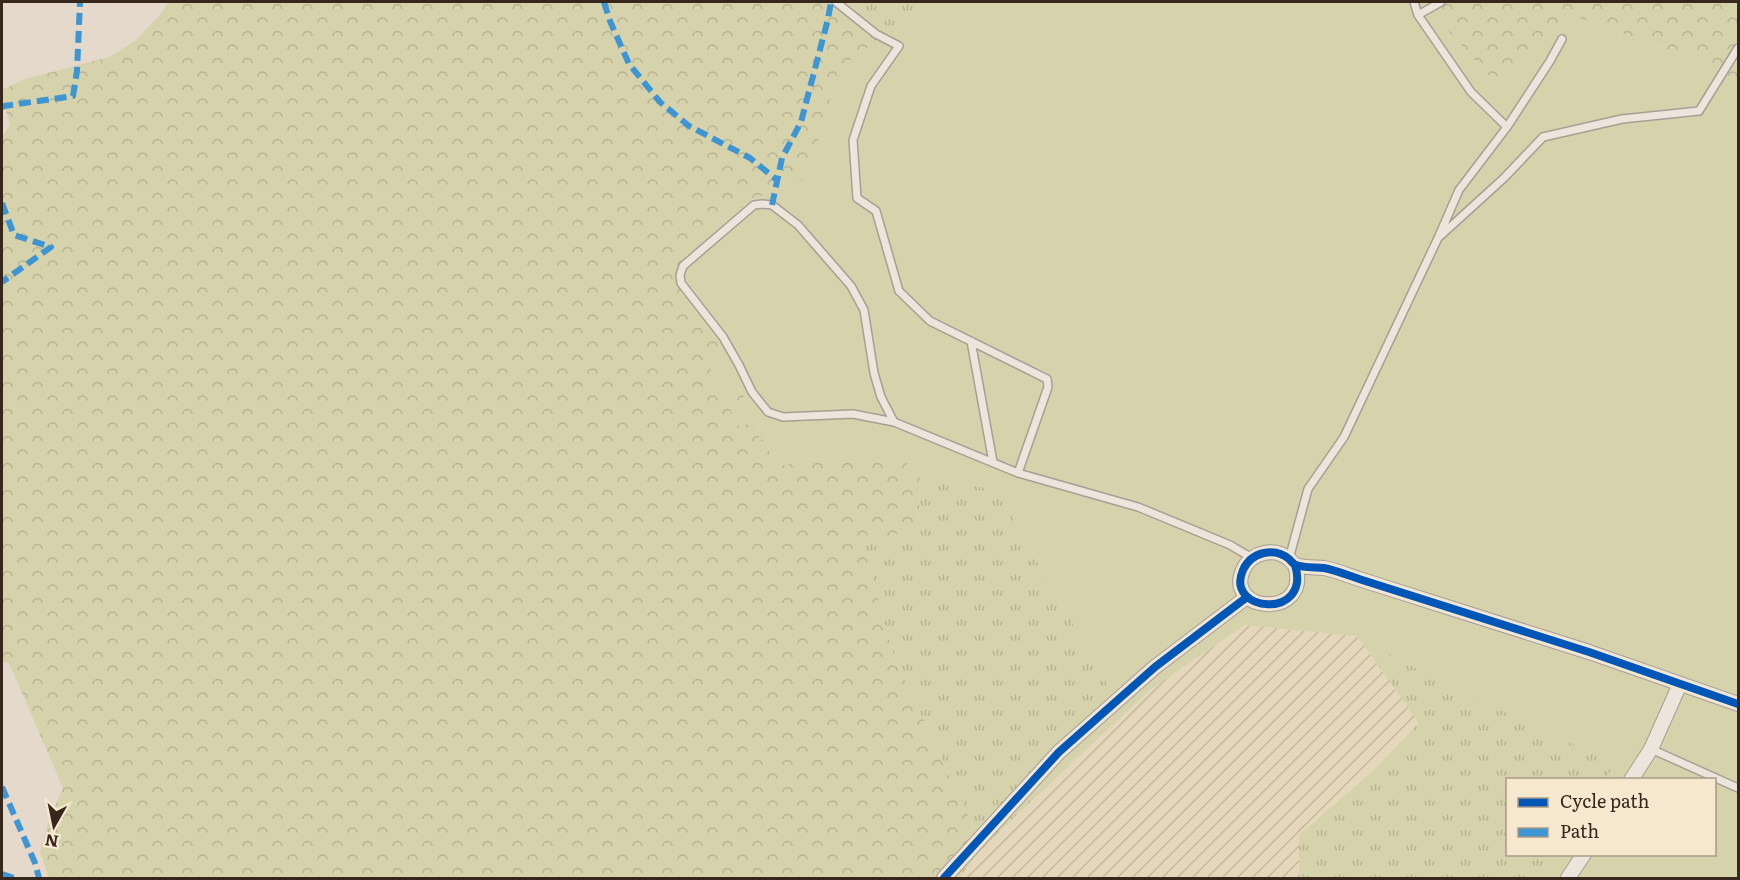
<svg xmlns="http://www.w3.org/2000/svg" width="1740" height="880" font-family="Literata,serif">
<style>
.farmland{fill:url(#farmland-furrows)}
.grass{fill:url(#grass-tufts)}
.forest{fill:url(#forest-crowns)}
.park{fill:#d6d2ac}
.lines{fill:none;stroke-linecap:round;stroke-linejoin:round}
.lane-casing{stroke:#a89e94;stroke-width:10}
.street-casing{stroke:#a89e94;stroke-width:16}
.lane{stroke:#ebe5dc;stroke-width:7}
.street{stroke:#ebe5dc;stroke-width:14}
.quiet{stroke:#3e95d4;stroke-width:6;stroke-dasharray:12 6;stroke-linecap:butt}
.cycleway-casing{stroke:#f6e7cf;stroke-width:11}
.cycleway{stroke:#0057b8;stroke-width:8}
</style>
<defs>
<pattern id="farmland-furrows" width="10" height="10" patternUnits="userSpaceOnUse" patternTransform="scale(1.5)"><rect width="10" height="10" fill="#e4d7ba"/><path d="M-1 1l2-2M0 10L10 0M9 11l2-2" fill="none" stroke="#c4b89f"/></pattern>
<pattern id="grass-tufts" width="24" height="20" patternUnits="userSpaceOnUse" patternTransform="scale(1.5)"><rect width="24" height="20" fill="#d6d2ac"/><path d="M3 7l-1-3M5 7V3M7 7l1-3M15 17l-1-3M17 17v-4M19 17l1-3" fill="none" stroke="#b8b493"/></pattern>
<pattern id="forest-crowns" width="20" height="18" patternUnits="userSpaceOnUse" patternTransform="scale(1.5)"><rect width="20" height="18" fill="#d6d2ac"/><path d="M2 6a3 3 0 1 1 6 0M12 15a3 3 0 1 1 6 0" fill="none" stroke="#b8b493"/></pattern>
</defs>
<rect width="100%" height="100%" fill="#e4d9ca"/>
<path class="farmland" d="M 1245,625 L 1357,636 L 1419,723 L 1374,770 L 1299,835 L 1299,870 L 1301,878 L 959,878 L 983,847 L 1150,690 Z"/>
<path class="grass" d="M 829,2 L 921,2 L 876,42 Z
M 920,476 L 997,490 L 1124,714 L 983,847 L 894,657 L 863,545 L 919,527 Z
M 1357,636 L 1615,764 L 1606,779 L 1508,780 L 1508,854 L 1561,855 L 1546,878 L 1301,878 L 1299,870 L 1299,835 L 1374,770 L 1419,723 Z"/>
<path class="forest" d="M 169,2 L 829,2 L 876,42 L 839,69 L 807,178 L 767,193 L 742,207 L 727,213 L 714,230 L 684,258 L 696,308 L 723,353 L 720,391 L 737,386 L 745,398 L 729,406 L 739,426 L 756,422 L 759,438 L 766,441 L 775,467 L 806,460 L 862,454 L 906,456 L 908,469 L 920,476 L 919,527 L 863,545 L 894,657 L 983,847 L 959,878 L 49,878 L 40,852 L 49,820 L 63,788 L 9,663 L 2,661 L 2,137 L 10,125 L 2,95 L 2,90 L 25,79 L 109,57 L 134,42 L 159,16 Z
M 1422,2 L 1738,2 L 1738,81 L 1701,61 L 1568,14 L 1500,88 Z"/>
<path class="park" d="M 921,2 L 1422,2 L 1500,88 L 1568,14 L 1701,61 L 1738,81 L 1738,878 L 1546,878 L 1561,855 L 1714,854 L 1714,780 L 1606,779 L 1615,764 L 1431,677 L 1357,636 L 1245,625 L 1150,690 L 1124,714 L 997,490 L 920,476 L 908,470 L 906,456 L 862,454 L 806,460 L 775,467 L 766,441 L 759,438 L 756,422 L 739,426 L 729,406 L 745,398 L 738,386 L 719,391 L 708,363 L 723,353 L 698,312 L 673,278 L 684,258 L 714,230 L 727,213 L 742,207 L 767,193 L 807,178 L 839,69 L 876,42 Z"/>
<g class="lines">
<defs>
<path id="lane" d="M 836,2 L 876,34 L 899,46 L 871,86 L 853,140 L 857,198 L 876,211 L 899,291 L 930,321 L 1047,379 L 1048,387 L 1018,473
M 1414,2 L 1418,15 L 1471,92 L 1507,127
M 1418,15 L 1441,2
M 1439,236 L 1459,190 L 1507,127 L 1550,61 L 1562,39
M 971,341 L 993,462
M 894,422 L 881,397 L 874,373 L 864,310 L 851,286 L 798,225 L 772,205 L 762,204 L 754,205 L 683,266 L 680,275 L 681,283 L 723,337 L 739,365 L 752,392 L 768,412 L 783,417 L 853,414 L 894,422 L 1018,473 L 1138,507 L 1230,545 L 1252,558
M 1289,559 L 1308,489 L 1344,437 L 1438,238 L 1504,178 L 1543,137 L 1622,119 L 1699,111 L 1738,48
M 1651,749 L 1738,788"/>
<path id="street" d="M 1295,565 C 1312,620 1224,613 1243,570 C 1247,561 1255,555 1264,553 C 1273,551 1282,553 1289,559 C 1292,562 1293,564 1296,565 C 1304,568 1315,567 1324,568 C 1335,570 1347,575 1359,579 L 1589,652 L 1738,704
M 1631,780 L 1651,749 L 1680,684
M 944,878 L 1059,752 L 1155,667 L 1247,597
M 1568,878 L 1584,854"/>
</defs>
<use href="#lane" class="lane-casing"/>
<use href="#street" class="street-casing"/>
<use href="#lane" class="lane"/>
<use href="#street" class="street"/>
<path class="quiet" d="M 604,2 L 610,21 L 629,64 L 660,102 L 689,126 L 750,158 L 777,180
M 2,108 L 4,106 L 73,96 L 77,71 L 80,2
M 2,203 L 14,235 L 51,247 L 2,282
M 772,205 L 782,158 L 801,122 L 828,19 L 831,2
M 2,787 L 35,863 L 39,878
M 2,874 L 14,878"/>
<defs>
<path id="cycleway" d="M 1295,565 C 1312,620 1224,613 1243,570 C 1247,561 1255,555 1264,553 C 1273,551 1282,553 1289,559 C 1292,562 1293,564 1296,565 C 1304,568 1315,567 1324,568 C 1335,570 1347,575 1359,579 L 1589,652 L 1738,704
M 944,878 L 1059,752 L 1155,667 L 1247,597"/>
</defs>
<use href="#cycleway" class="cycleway-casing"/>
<use href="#cycleway" class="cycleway"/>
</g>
<rect width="1740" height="880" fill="none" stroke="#36261c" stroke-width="6"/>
<rect x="1506" y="778" width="210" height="78" fill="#f6e7cf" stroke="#a99a87" stroke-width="1.5"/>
<rect x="1518" y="798" width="30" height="9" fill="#0057b8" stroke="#a99a87" stroke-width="1.5"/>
<text x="1560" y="808" font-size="18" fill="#36261c">Cycle path</text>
<rect x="1518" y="828" width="30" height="9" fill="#3e95d4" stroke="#a99a87" stroke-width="1.5"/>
<text x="1560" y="838" font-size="18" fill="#36261c">Path</text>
<g transform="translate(54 826) rotate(189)" stroke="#f6e7cf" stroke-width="4.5" paint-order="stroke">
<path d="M0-4.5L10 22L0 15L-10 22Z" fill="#36261c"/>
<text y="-9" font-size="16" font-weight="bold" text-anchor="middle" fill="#36261c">N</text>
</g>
</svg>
